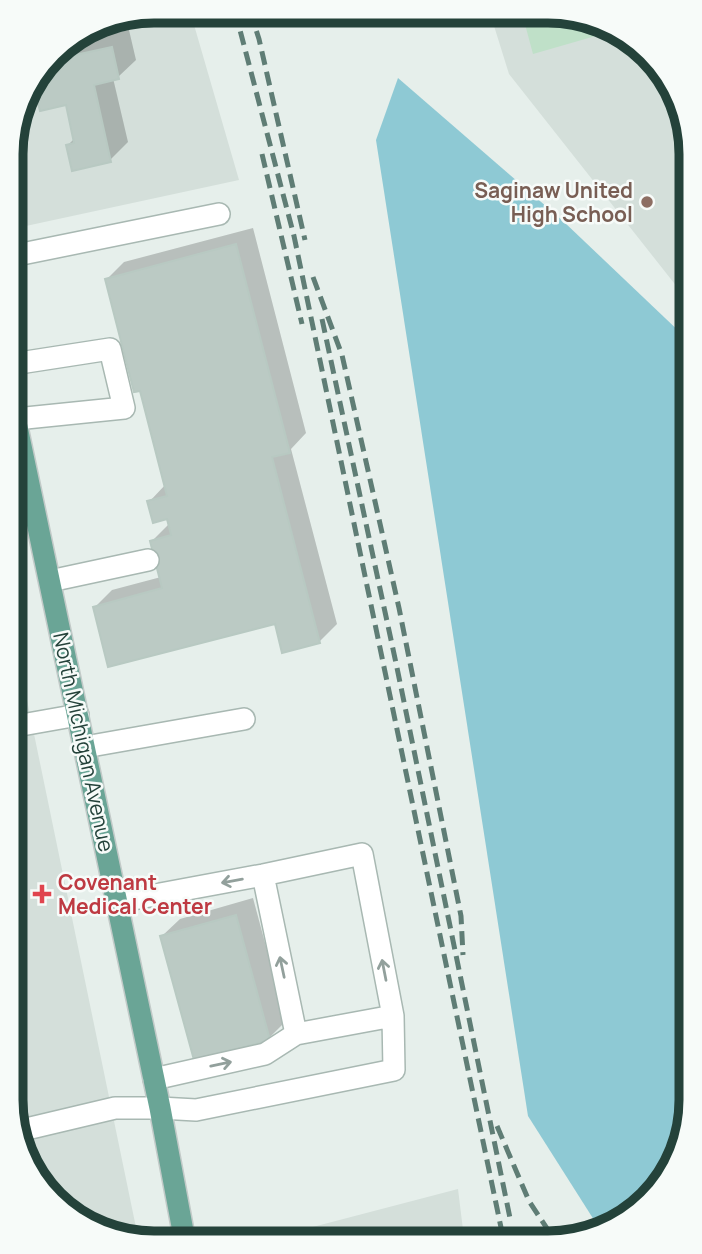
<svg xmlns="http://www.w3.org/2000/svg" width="702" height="1254" font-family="Manrope,sans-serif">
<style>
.built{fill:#d4dfda}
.green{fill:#bfe0c8}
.water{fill:#8ec9d4}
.shadow{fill:#0003}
.building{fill:#bbcac4;stroke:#b8c9c2;stroke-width:2}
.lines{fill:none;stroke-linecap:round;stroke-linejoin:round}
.minor-casing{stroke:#a8b8b2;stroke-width:24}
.major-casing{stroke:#c2cac8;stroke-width:24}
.minor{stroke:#fff;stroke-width:21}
.major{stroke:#6aa596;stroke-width:21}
.rail{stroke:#5f7d75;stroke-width:5;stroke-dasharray:14 7;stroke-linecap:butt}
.oneway{stroke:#92a09c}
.education-dot{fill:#8d6e63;stroke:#f7fbf9;stroke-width:2.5}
.health-dot{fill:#e0444e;stroke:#f7fbf9;stroke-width:2.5}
.labels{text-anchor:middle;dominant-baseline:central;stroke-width:5;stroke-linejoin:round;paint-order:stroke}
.education-label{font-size:21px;font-weight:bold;fill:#785e54;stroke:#f7fbf9;text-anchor:end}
.street-label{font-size:21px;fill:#24423a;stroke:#f7fbf9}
.health-label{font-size:21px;font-weight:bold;fill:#be3a42;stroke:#f7fbf9;text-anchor:start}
.rim{fill:none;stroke:#24423a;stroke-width:9}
</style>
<rect width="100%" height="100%" fill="#e6efeb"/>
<path class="built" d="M 154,11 L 190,11 L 239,180 L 12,229 L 12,136 L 25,90 L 59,46 L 99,21 Z
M 490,13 L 576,13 L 642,46 L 684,108 L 685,297 L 509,74 Z
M 15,642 L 139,1242 L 66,1214 L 18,1146 Z
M 458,1189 L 464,1238 L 263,1240 Z"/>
<path class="green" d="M 522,13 L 576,13 L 613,31 L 533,54 Z"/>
<path class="water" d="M 398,78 L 563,221 L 685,337 L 691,1110 L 662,1188 L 601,1231 L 528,1116 L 376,140 Z"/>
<path class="shadow" d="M 129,30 L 136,60 L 118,77 L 113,78 L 128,142 L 110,160 L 68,145 L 75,138 L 67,103 L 36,85 L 29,86 L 59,46 Z
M 253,228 L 306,433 L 291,449 L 337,624 L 319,642 L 276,622 L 95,607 L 112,590 L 161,577 L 152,541 L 170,523 L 169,517 L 149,502 L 166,484 L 141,388 L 107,279 L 124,262 Z
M 253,898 L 286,1021 L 269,1038 L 162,936 L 180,919 Z"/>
<path class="building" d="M 112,47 L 119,79 L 94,85 L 111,162 L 72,171 L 66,145 L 74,143 L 66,105 L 40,111 L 34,87 L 27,88 L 48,61 Z
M 236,244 L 290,453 L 272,457 L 320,643 L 282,653 L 275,624 L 108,667 L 93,607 L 162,588 L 150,541 L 171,535 L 167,519 L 153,523 L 147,501 L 167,496 L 140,391 L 134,392 L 105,279 Z
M 236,915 L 270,1040 L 194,1060 L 160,936 Z"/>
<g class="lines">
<defs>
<path id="minor" d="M 12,256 L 219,214
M 13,364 L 110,349 L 124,408 L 16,419
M 50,581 L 148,560
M 16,726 L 78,715
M 85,747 L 244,719
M 263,875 L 296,1034
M 117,902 L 263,875 L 362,854 L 393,1016 L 296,1034 L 265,1054 L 154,1079
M 18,1131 L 115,1108 L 160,1108 L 196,1110 L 394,1070 L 393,1016"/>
<path id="major" d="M 13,408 L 160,1108 L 185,1242"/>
</defs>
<use href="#minor" class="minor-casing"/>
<use href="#major" class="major-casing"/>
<use href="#minor" class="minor"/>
<use href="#major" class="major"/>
<path class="rail" d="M 235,11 L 294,236 L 503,1237
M 250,11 L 259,39 L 305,240
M 262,154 L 302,324
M 313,277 L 342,355 L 399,608 L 461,916 L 463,955
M 322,319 L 396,663 L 511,1223
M 497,1126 L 529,1201 L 552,1236"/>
</g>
<defs><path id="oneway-shaft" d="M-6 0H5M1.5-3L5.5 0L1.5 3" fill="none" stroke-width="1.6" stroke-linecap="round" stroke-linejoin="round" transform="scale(1.75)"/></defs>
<g class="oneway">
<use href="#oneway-shaft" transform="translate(232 881) rotate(170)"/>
<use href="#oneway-shaft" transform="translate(282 967) rotate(-102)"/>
<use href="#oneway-shaft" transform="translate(384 970) rotate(-101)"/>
<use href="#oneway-shaft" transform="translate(221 1064) rotate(-12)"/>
</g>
<circle class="education-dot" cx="647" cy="202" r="7"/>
<path class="health-dot" d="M38.5 883.5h7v7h7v7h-7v7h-7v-7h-7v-7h7z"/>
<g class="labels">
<g class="education-label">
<text x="633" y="190">Saginaw United<tspan x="633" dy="24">High School</tspan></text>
</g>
<g class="street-label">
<text transform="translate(84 742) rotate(78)">North Michigan Avenue</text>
</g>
<g class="health-label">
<text x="58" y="882">Covenant<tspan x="58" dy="24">Medical Center</tspan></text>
</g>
</g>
<path d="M0 0H702V1254H0ZM154 23H548A131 131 0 0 1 679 154V1100A131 131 0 0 1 548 1231H154A131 131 0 0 1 23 1100V154A131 131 0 0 1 154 23Z" fill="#f7fbf9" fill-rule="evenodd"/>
<path class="rim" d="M154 23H548A131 131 0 0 1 679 154V1100A131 131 0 0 1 548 1231H154A131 131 0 0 1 23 1100V154A131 131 0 0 1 154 23Z"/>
</svg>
